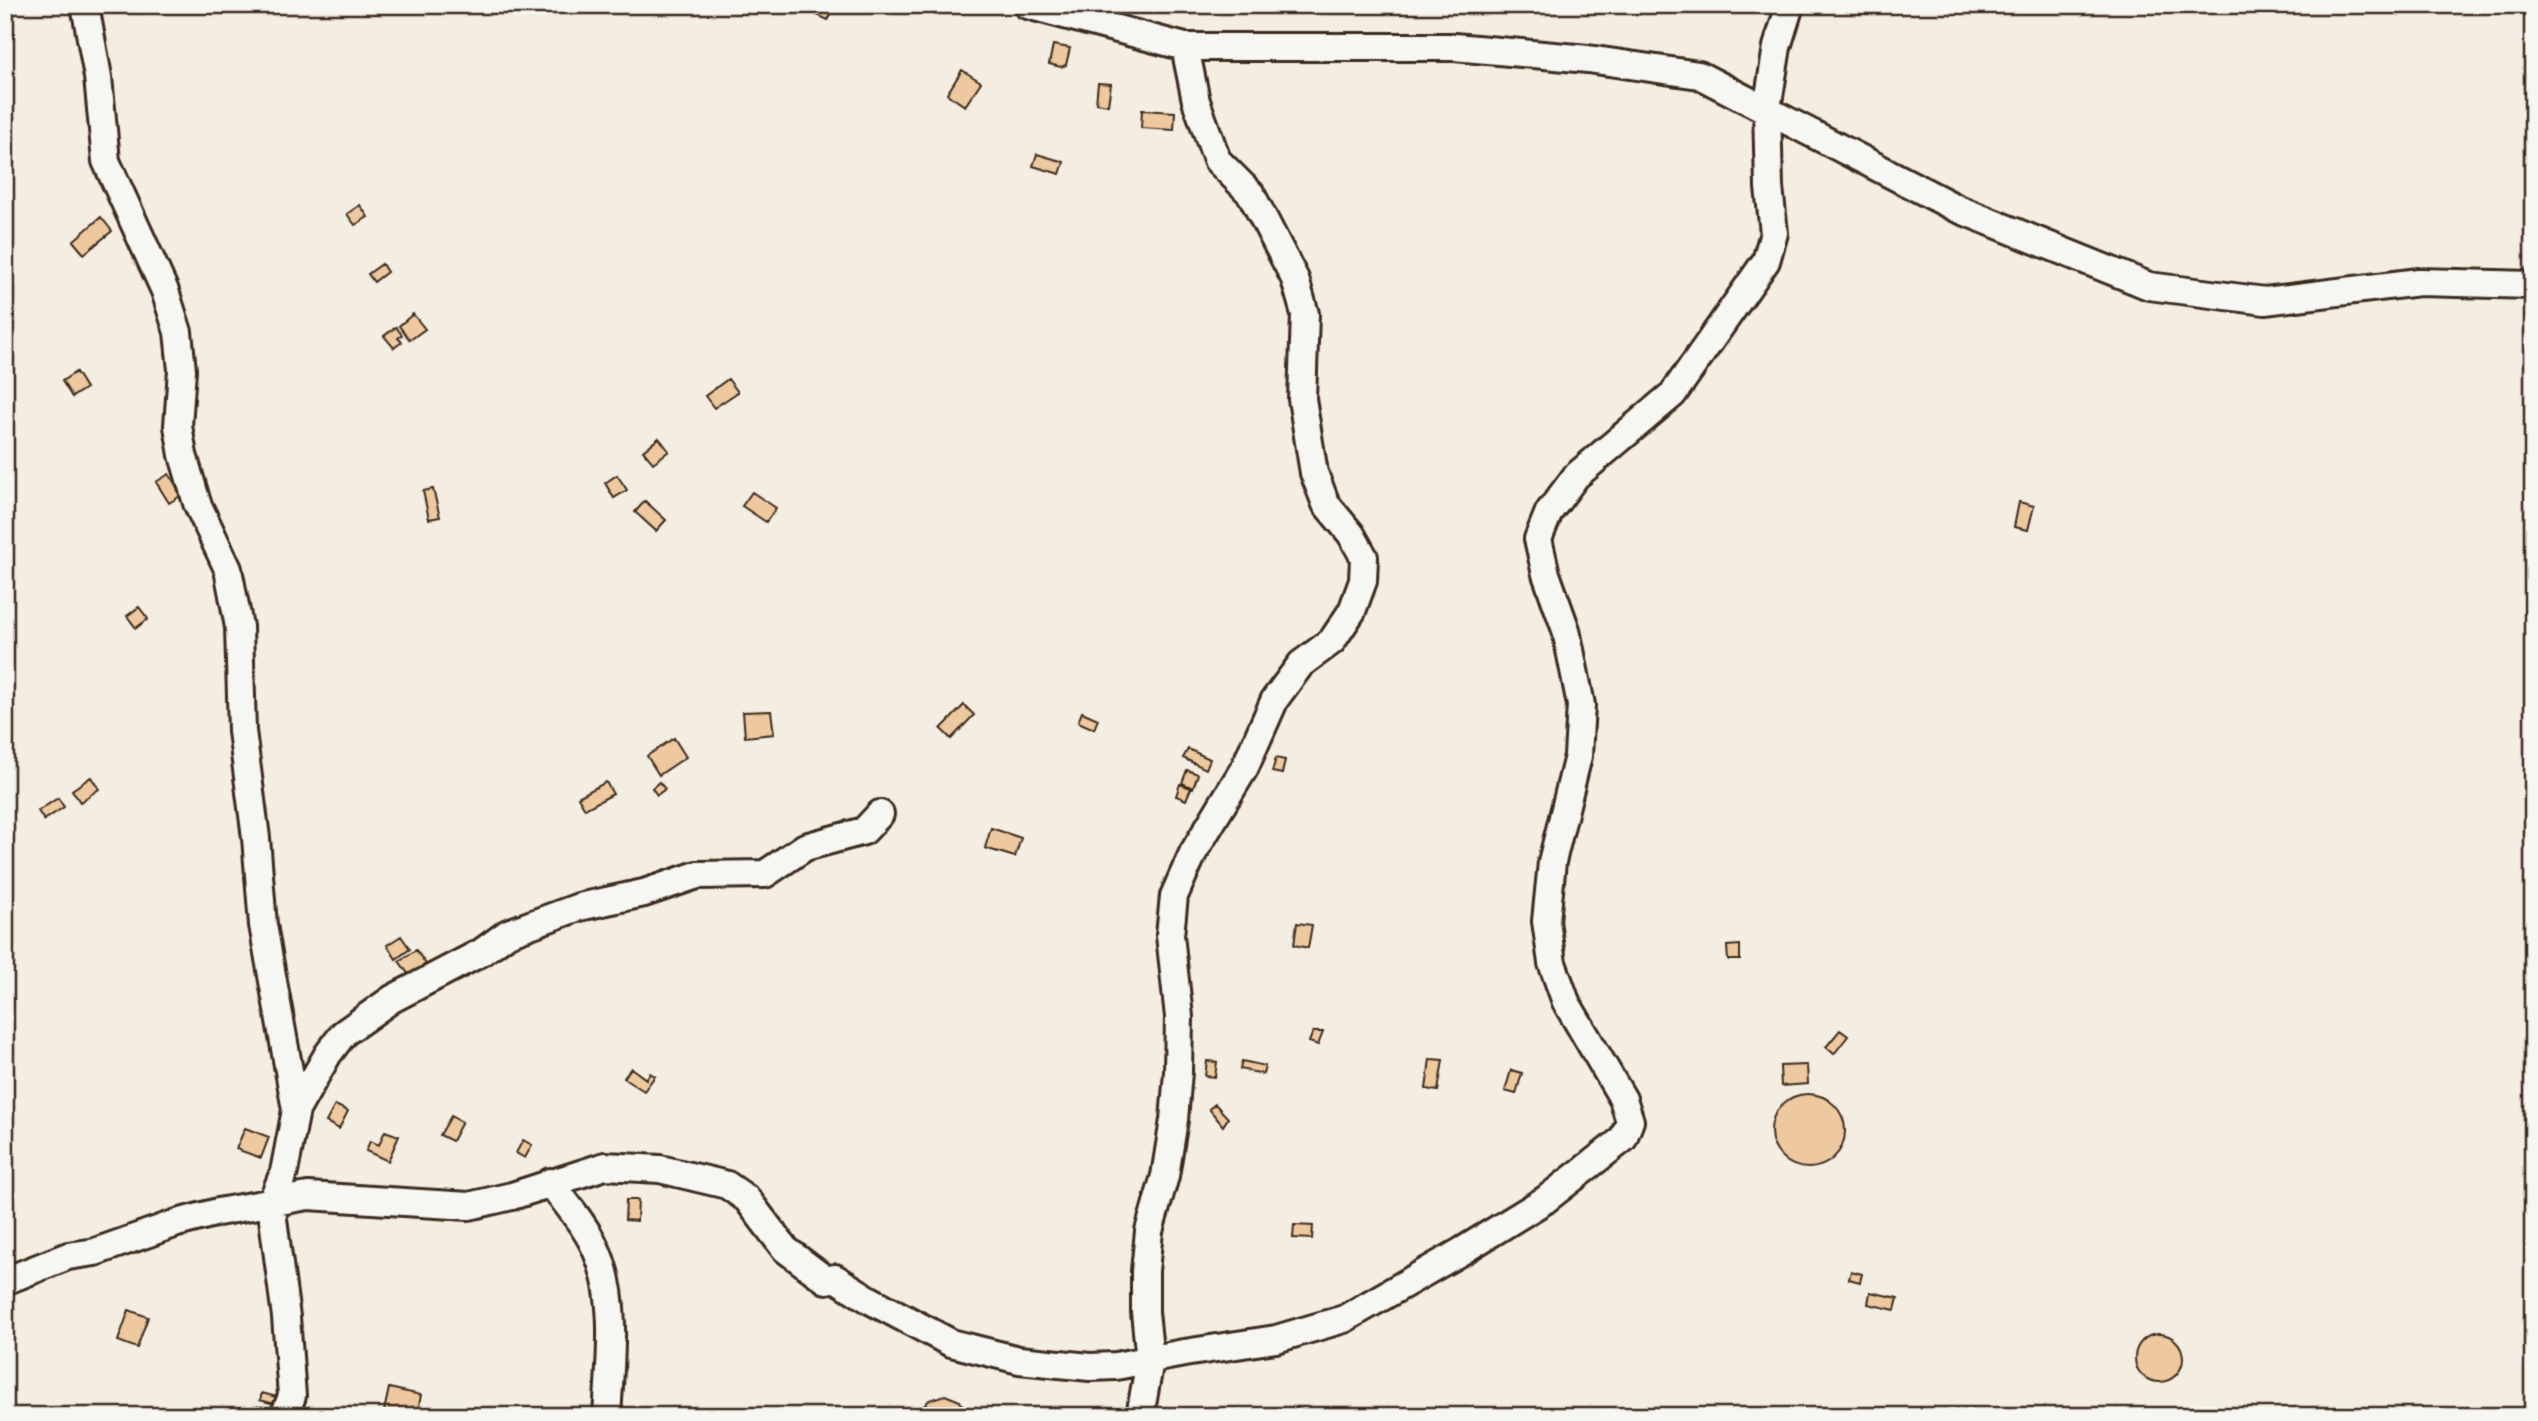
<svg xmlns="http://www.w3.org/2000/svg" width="2538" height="1421" font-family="'Playpen Sans',sans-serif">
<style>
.building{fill:#eec99f;stroke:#3b2a1e;stroke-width:2}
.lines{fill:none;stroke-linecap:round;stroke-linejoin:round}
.minor-casing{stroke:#3b2a1e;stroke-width:32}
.minor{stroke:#f6f6f2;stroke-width:26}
</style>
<rect width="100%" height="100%" fill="#f4ede1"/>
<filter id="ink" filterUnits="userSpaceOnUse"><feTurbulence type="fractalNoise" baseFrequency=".0143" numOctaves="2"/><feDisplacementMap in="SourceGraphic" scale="14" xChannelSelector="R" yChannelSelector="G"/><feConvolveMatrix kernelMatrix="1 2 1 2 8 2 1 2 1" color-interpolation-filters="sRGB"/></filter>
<g filter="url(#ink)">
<path class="building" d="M 820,5 L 836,5 L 828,20 L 815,14 Z
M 1053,45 L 1070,48 L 1066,65 L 1061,67 L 1049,64 Z
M 962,70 L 981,82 L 965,106 L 947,94 Z
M 1098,83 L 1111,84 L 1108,105 L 1096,103 Z
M 1142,110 L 1175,112 L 1174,130 L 1141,128 Z
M 1037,154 L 1064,162 L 1060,174 L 1033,166 Z
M 360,205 L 368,217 L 355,225 L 347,214 Z
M 101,217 L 112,231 L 84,254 L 73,241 Z
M 382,264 L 387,272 L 374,282 L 368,274 Z
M 413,314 L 425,329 L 410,340 L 399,326 Z
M 396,327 L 402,335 L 398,338 L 402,342 L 394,348 L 384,336 Z
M 76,372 L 86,388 L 72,397 L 62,381 Z
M 728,379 L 738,392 L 714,408 L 705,396 Z
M 659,438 L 669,451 L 653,463 L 643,451 Z
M 169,474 L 182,495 L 169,503 L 156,482 Z
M 617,475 L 627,490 L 614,498 L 605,483 Z
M 433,489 L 440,517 L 429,519 L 423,491 Z
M 752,492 L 776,508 L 766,522 L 742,506 Z
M 645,501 L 666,520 L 656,531 L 635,512 Z
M 2019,502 L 2034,506 L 2028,530 L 2014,527 Z
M 139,607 L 148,619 L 136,628 L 127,616 Z
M 964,705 L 974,715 L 951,739 L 941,729 Z
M 771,711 L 774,734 L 745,737 L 743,712 Z
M 1082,712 L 1098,719 L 1094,729 L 1078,722 Z
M 674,738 L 686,757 L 659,775 L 647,756 Z
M 1188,749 L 1210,759 L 1206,769 L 1183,758 Z
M 1276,758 L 1285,760 L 1282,774 L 1272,772 Z
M 1187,770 L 1198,774 L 1193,788 L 1182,783 Z
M 91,777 L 99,789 L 80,802 L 72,790 Z
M 606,782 L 613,794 L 585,809 L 578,797 Z
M 659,782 L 665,789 L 657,795 L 652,788 Z
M 1180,784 L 1191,788 L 1186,800 L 1176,796 Z
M 58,798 L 64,807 L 44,820 L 38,811 Z
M 991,828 L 1021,838 L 1015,857 L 985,848 Z
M 1297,923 L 1312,925 L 1308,948 L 1294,945 Z
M 401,936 L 410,949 L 396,959 L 387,945 Z
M 1740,945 L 1740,960 L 1728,960 L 1727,946 Z
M 416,950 L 426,964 L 409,975 L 399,961 Z
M 1840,1030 L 1848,1036 L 1834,1054 L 1826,1047 Z
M 1313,1032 L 1323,1032 L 1318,1045 L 1309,1042 Z
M 1430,1059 L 1443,1060 L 1438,1091 L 1426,1089 Z
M 1207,1061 L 1217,1062 L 1215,1077 L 1205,1076 Z
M 1242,1061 L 1265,1066 L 1263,1074 L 1240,1069 Z
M 1807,1065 L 1808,1084 L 1781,1086 L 1780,1066 Z
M 631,1068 L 646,1079 L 650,1073 L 655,1076 L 644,1091 L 624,1078 Z
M 1511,1070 L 1522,1073 L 1516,1094 L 1505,1091 Z
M1771 1131a37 37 0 1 1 74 0a37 37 0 1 1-74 0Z
M 1215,1104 L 1228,1118 L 1223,1126 L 1209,1109 Z
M 335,1105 L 348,1111 L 339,1129 L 326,1122 Z
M 451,1116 L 462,1122 L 452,1141 L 440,1135 Z
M 245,1128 L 269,1137 L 261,1158 L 236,1149 Z
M 385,1131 L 399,1136 L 388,1161 L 366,1151 L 370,1141 L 379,1145 Z
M 523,1140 L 532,1145 L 525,1158 L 516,1153 Z
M 626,1200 L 638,1200 L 637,1221 L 625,1220 Z
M 1294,1225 L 1313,1226 L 1312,1239 L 1293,1238 Z
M 1851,1271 L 1862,1274 L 1860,1282 L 1849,1279 Z
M 1870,1292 L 1898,1298 L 1895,1310 L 1868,1304 Z
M 129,1310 L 148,1317 L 137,1348 L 118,1341 Z
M2135 1358a24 24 0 1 1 48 0a24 24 0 1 1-48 0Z
M 389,1388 L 421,1395 L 417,1416 L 383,1416 Z
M 262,1393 L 280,1398 L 278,1405 L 260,1400 Z
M 945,1395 L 960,1401 L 968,1416 L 920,1416 L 924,1406 L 929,1400 Z
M 255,1406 L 275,1410 L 274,1416 L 253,1416 Z"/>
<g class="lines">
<defs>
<path id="minor" d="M 85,5 L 98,77 L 106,161 L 165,291 L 178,332 L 182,370 L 178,426 L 183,455 L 197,503 L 228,569 L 239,627 L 242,731 L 256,838 L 263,925 L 296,1110 L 284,1172 L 271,1204 L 286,1317 L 292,1396 L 284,1416
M 1027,5 L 1185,47 L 1454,47 L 1588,59 L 1699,75 L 1956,208 L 2149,286 L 2265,301 L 2419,282 L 2533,285
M 296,1110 L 328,1054 L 344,1033 L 392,999 L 482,952 L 508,933 L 579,907 L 644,893 L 697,875 L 765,874 L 805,847 L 864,831 L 880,814
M 550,1182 C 567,1205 588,1228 598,1254 C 618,1302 610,1365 607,1416
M 5,1281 L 68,1256 L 95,1252 L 177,1223 L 218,1212 L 308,1196 L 469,1206 L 512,1196 L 605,1166 L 660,1169 L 727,1185 L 747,1199 L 785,1249 L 826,1280 L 835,1278 L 870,1300 L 951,1343 L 1019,1360 L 1090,1367 L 1116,1366 L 1184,1353 L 1276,1339 L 1344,1319 L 1462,1251 L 1545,1200 L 1623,1139 L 1630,1121 L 1623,1099 L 1566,1002 L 1552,963 L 1546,921 L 1552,862 L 1578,756 L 1581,705 L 1566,630 L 1546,574 L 1538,539 L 1549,512 L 1576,476 L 1673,394 L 1766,261 L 1774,233 L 1769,187 L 1767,109 L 1777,47 L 1790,5
M 1140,1416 L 1150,1360 L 1145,1312 L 1145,1271 L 1149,1231 L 1165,1176 L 1174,1120 L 1178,1072 L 1179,1017 L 1170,935 L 1174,896 L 1193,853 L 1245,767 L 1275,699 L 1301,664 L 1332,641 L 1352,611 L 1363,581 L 1364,557 L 1351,534 L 1326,504 L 1314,473 L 1302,399 L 1305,314 L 1295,279 L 1251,194 L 1217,160 L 1196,101 L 1185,47"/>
</defs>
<use href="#minor" class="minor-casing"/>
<use href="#minor" class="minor"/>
</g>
</g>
<rect width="2538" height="1421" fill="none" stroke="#f6f6f2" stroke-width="28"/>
<rect x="14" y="14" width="2510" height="1393" fill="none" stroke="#3b2a1e" stroke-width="2.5" filter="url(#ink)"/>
</svg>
